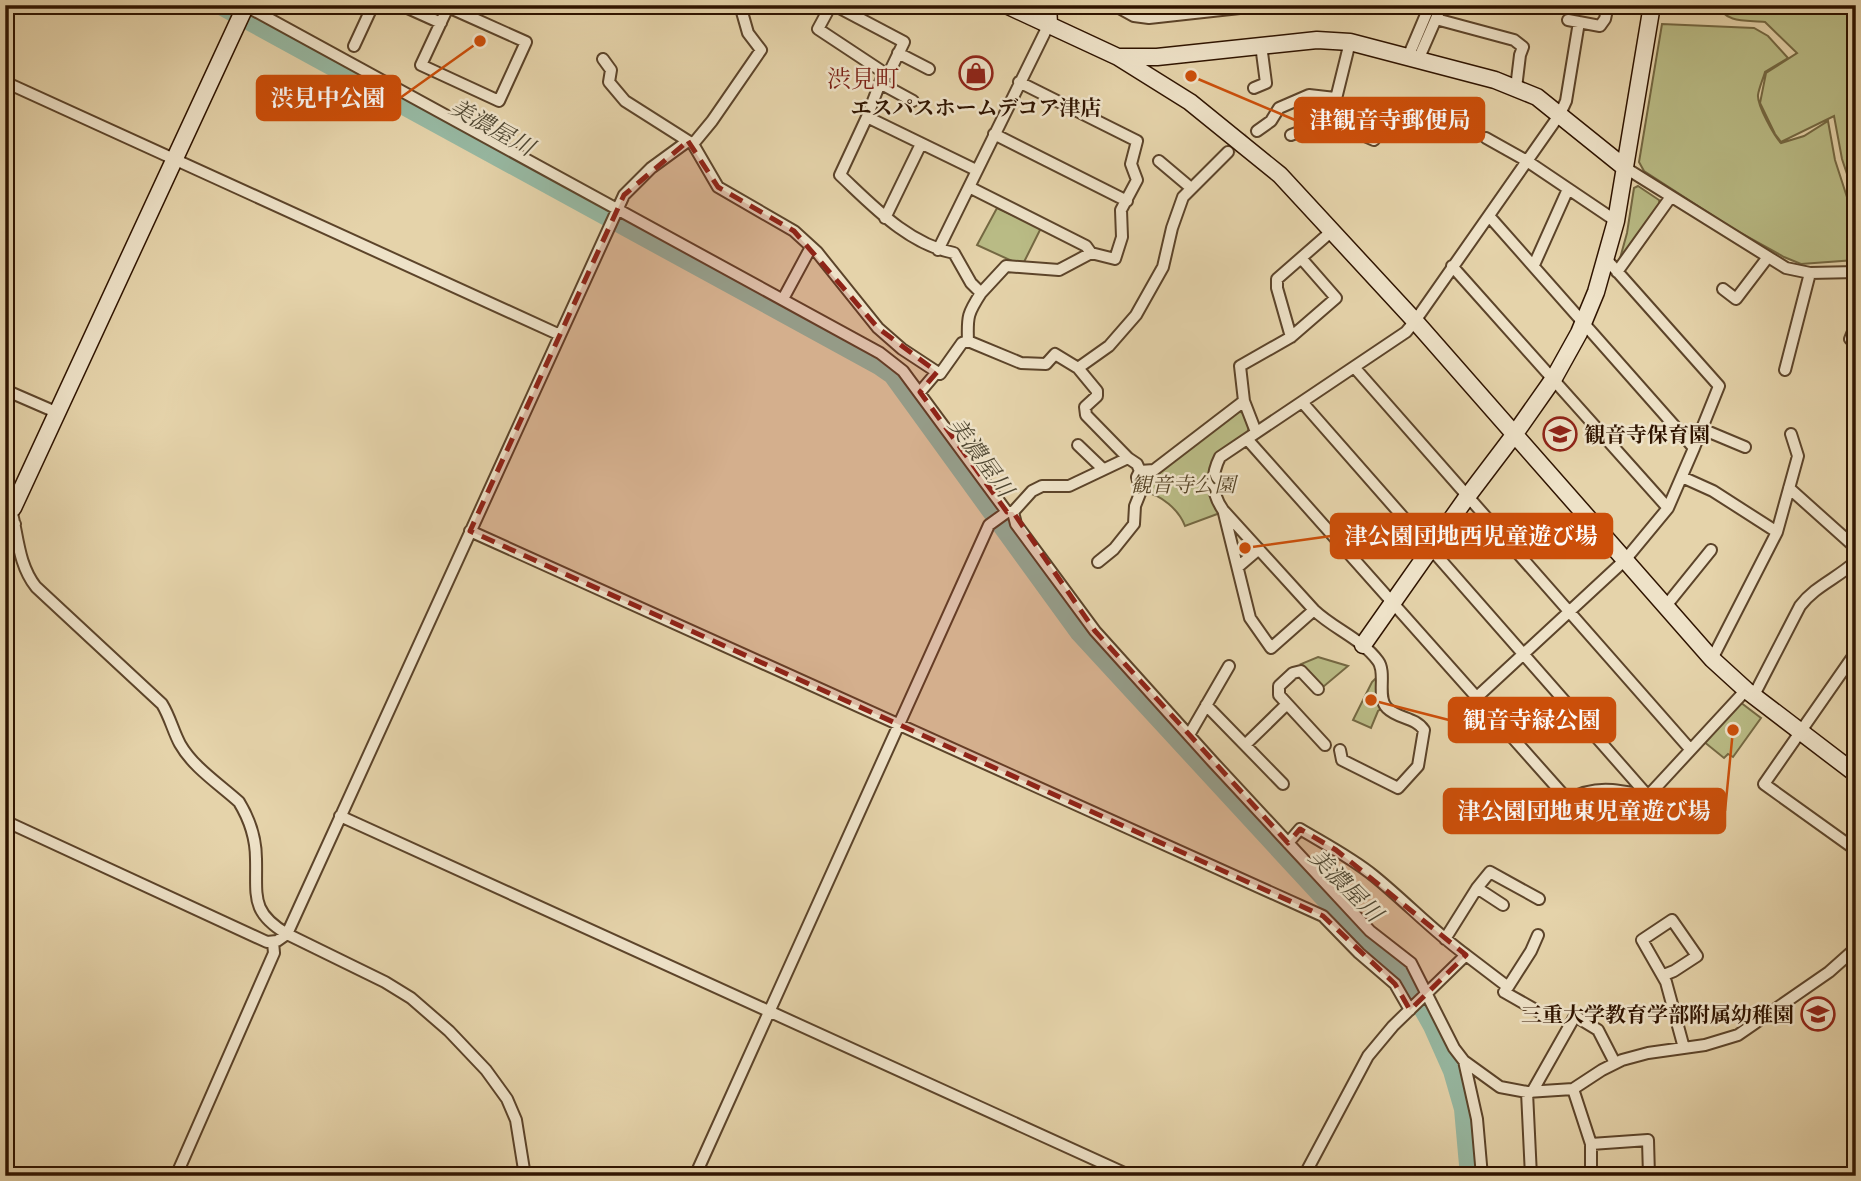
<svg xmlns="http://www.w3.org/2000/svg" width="1861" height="1181" font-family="'Libre Caslon Text','Noto Serif JP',serif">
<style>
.green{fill:#b9bb85;stroke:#746842;stroke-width:2}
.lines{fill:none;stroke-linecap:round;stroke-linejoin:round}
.river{stroke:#97b9a3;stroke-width:18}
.street-tunnel{stroke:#c1ad88;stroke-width:10;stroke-dasharray:10 5;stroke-linecap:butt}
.street-casing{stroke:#5c442a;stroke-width:14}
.secondary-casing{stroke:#2f1400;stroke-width:19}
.street{stroke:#eee2c8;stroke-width:10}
.secondary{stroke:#eee2c8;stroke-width:16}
.marked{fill:#8f2418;fill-opacity:0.2;stroke:#8f2418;stroke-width:5;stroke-dasharray:14 9;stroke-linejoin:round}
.labels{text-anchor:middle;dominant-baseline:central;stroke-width:5;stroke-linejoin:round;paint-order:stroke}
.poi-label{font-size:21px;font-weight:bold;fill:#2f1400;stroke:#eee2c8}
.park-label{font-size:21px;font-style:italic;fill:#584628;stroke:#eee2c8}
.water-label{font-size:23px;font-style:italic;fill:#4e4631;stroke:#eee2c8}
.quarter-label{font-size:24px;fill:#7a1f14;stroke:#eee2c8}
.leader{fill:none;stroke:#cc4f0a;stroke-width:2.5}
.callout-dot{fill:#cc4f0a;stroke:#eee2c8;stroke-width:2.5}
.callout{fill:#cc4f0a;stroke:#cc4f0a;stroke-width:2.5}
.callout-label{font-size:23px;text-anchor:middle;font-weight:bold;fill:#fff}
</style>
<rect width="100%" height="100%" fill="#e5d3aa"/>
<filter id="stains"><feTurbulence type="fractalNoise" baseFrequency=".00286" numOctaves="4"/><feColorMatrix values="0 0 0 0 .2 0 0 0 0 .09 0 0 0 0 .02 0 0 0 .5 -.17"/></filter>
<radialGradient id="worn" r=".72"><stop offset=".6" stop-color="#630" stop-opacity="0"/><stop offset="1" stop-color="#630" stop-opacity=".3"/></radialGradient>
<path class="green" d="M 1718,5 L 1856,5 L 1856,201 L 1842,159 L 1834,116 L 1781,142 L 1775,134 L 1760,103 L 1766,73 L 1797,53 L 1765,22 C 1747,20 1726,24 1718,5 Z
M 1662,24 L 1754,28 L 1768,36 L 1788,58 L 1765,72 C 1763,79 1759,88 1758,95 C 1757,105 1774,136 1781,143 L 1804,136 L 1828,121 L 1835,160 L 1856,225 L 1855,260 L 1801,264 L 1784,257 L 1732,228 L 1644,171 L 1639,162 Z
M 1638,186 L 1659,200 L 1660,205 L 1619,262 L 1627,233 L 1634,188 Z
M 997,208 L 1041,228 L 1024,262 L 1012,261 L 977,245 Z
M 1237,411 L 1244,413 L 1249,427 L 1247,435 L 1218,454 L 1220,513 L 1185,526 C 1179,510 1161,494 1143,492 L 1141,478 L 1158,471 Z
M 1318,657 L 1348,666 L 1323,687 L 1301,664 Z
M 1376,678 L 1381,709 L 1378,711 L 1371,728 L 1353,720 L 1372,682 Z
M 1740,702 L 1761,718 L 1733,757 L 1728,754 L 1724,758 L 1703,741 Z"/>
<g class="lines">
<path class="river" d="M 219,5 L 879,366 L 892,375 L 1079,633 L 1328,903 L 1362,940 L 1402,973 L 1432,1026 L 1452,1071 L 1463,1109 L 1469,1176"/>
<path class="street-tunnel" d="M 1228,152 L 1257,131"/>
<defs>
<path id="street" d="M 401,5 L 441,23
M 831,5 L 818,29 L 880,70 L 883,75 L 867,117 L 840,175 C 873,206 908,244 954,253 L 971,283 L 981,293 L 1006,266 L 1059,270 L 1091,253
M 834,5 L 904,42 L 889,73 L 883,75
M 1114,5 L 1134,16 L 1149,18 L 1267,5
M 246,6 L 880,353 L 903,371 L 1007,512 L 1013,512 L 1016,524 L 1095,631 L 1213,762 L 1370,931 L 1411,963 L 1454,1048 L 1464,1061 L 1500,1087 L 1527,1092 L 1573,1089 L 1602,1070 L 1622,1060 L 1648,1053 L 1705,1045 L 1738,1035 L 1829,972 L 1856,948
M 321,7 L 322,5
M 448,7 L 526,42 L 499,101 L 421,65 L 449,5
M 1436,19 L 1514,40 L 1523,47 L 1520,55 L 1516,88
M 1568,20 L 1600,26 L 1605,19 L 1608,5
M 354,46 L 373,5
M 898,53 L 929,69
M 1408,57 L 1430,5
M 603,59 L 611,70 L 609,82 L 625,101 L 688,141
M 1418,60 L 1442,5
M 5,82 L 560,335
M 880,83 L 913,101
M 1254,88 L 1266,83 L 1261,45
M 867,117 L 976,170
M 1329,127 L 1350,42
M 1257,131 L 1271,121 L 1279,108 L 1309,95 L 1335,98
M 994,134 L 1127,201
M 1291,135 C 1320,123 1347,126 1374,140
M 1486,138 L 1527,161 L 1616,221
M 693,144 L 718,187 L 794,231 L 817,252 L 878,328 L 902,349 L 937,372
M 1159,161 L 1191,188
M 1624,167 L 1786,268 L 1810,273 L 1856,272
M 969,187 L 1086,246 L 1091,253 L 1115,259 L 1122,237 L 1121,210 L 1137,180 L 1131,164 L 1137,141 L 1019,82
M 885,218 L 921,144
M 938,250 L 1049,24
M 1607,260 L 1719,386 L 1694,448
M 1534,265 L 1568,189
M 1452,266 L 1668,508
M 1617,272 L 1670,198
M 1723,289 L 1736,299 L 1768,257
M 783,299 L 811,247
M 1291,337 L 1277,288 L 1277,279 L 1333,230
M 1850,339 L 1856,324
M 968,341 L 1021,363 L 1046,364 L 1055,354 L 1078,368 L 1109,346 L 1136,315 L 1163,267 L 1172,228 L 1183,197 L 1228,152
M 1354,367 L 1690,749
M 1078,368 L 1097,391 L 1097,396 L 1085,407 L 1086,415 L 1128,458
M 1785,370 L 1810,273
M 5,390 L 58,413
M 920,392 L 937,372 L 940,374 L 962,343 L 968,341 C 967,316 968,313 981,293
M 1302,402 L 1648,796
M 1702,429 L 1745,447
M 1256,432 L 1244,401 L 1240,366 L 1291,337 L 1336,298 L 1301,258
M 1247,439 L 1568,800 C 1595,784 1619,790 1648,796
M 1078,445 L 1103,469
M 1682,477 L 1713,491 L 1777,532
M 1789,488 L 1856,548
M 5,491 C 19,523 14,559 36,587 L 162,704 C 170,717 173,731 180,744 C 193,767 219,784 239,802 C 250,820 256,837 256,859 C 257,896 250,912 287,934 L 385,982 L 411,998 L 449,1031 L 486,1070 L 507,1099 L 516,1120 L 525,1176
M 1013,512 L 1032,491 L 1042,486 L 1069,486 L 1128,458 L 1137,464 L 1140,471 L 1154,470 L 1244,401
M 1224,513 L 1250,618 L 1271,648 L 1314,610
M 470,531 L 1323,916 L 1359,953 L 1395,984 L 1410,1010
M 5,539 L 15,524
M 1098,562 L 1114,549 L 1134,524 L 1135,506 L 1141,491 L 1137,477 L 1140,471
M 1238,567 L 1259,549
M 1665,607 L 1711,550
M 1856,652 L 1764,784 L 1856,850
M 1712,659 L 1777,532 L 1798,456 L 1791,434
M 1318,689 L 1301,671 L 1293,673 L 1279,686 L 1279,695 L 1325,745
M 1477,697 L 1625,560 L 1668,508 L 1694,448 L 1489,216
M 1753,697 L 1800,606 C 1815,586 1838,578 1856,561
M 1206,705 L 1283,784
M 1189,735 L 1229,666
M 1245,745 L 1287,704
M 1340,750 L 1342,760 L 1398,788 L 1418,766 L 1424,730 C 1415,717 1398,719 1387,708 C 1376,697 1387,673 1378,661 C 1362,639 1334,629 1314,610 L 1223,510 C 1211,493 1211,475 1220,457 L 1406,332 L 1415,321 L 1560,114 L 1566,101 L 1579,22
M 1648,796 L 1746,690
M 340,816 L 1131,1176
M 5,821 L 267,942 L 277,941 L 287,934 L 624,195 L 651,168 L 688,141 L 693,144 L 712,121 L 761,50 L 748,33 L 740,5
M 1288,843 L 1300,829 C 1325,844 1352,858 1374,876 C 1406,902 1433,931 1466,955 L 1393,1026 L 1368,1056 L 1304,1176
M 1477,888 L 1503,905
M 1445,939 L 1477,888 L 1490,872 L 1539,899
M 1466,955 L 1508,987 L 1531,951 L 1538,935
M 1664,975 L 1674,971 L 1697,956 L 1672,920 L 1642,940 L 1666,982 L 1684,1048
M 1508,987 L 1504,992 L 1543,1014
M 1464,1061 L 1477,1119 L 1482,1176
M 1573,1089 L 1591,1144 L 1591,1176
M 1527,1092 L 1531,1176
M 1532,1092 L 1575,1016 L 1598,1030 L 1615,1063
M 1591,1144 L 1648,1140 L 1649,1176
M 5,1172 L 14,1176
M 176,1176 L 274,953 L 273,942
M 695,1176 L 989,525 L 1007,512"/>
<path id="secondary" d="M 1006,5 L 1118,57 L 1190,102 L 1280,175 L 1415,321 L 1712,659 L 1746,690 L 1856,774
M 1048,5 L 1049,24
M 1119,57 L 1157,57 L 1317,40 L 1350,42 L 1495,80 L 1537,97 L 1624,167
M 13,508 L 246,5
M 1363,645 L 1467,497 L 1514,435 L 1554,378 L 1579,333 L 1596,292 L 1616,221 L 1652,5"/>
</defs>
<use href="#street" class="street-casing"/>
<use href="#secondary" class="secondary-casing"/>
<use href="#street" class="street"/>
<use href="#secondary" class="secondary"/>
</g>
<path class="marked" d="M 688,141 L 718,187 L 794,231 L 878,328 L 937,372 L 920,392 L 1007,512 L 1013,512 L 1095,631 L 1288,843 L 1300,829 L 1336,850 L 1466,955 L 1410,1010 L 1395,984 L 1323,916 L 470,531 L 624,195 Z"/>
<defs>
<symbol id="shop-ring" viewBox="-11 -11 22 22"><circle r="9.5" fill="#eee2c8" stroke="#8f2418" stroke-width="1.5"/><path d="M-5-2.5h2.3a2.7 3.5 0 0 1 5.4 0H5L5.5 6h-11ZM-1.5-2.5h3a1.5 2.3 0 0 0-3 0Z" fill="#8f2418"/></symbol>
<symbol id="school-ring" viewBox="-11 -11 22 22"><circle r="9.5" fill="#eee2c8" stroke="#8f2418" stroke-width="1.5"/><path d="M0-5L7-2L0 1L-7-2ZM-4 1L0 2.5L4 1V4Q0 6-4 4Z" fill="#8f2418"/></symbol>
</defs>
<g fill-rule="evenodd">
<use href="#shop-ring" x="957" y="54" width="38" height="38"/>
<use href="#school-ring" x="1541" y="415" width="38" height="38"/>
<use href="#school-ring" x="1799" y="995" width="38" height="38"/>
</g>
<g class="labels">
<g class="poi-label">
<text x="976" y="107">エスパスホームデコア津店</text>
<text x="1584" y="434" text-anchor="start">観音寺保育園</text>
<text x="1794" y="1014" text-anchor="end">三重大学教育学部附属幼稚園</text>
</g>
<g class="park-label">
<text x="1183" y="484">観音寺公園</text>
</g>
<g class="water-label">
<text transform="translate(492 127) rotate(29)">美濃屋川</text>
<text transform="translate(981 457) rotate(54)">美濃屋川</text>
<text transform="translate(1346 885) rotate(45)">美濃屋川</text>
</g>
<g class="quarter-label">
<text x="863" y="78">渋見町</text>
</g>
</g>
<path class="leader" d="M480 41L400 98M1191 76L1295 120M1245 548L1331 536M1371 700L1449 720M1733 730L1725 811"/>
<g class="callout-dot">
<circle cx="480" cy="41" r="7"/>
<circle cx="1191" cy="76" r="7"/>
<circle cx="1245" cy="548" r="7"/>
<circle cx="1371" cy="700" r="7"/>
<circle cx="1733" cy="730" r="7"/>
</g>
<g class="callout">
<rect x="257" y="76" width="143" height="44" rx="7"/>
<rect x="1295" y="98" width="189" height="44" rx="7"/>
<rect x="1331" y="514" width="281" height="44" rx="7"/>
<rect x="1449" y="698" width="166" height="44" rx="7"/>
<rect x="1444" y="789" width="281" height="44" rx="7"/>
</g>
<g class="callout-label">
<text x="328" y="106">渋見中公園</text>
<text x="1390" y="128">津観音寺郵便局</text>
<text x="1471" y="544">津公園団地西児童遊び場</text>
<text x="1532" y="728">観音寺緑公園</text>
<text x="1584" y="819">津公園団地東児童遊び場</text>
</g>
<rect width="1861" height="1181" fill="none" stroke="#e5d3aa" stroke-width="28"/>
<rect x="7" y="7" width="1847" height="1167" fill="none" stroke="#2f1400" stroke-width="3.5"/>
<rect x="14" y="14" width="1833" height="1153" fill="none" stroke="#2f1400" stroke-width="2"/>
<rect width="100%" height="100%" filter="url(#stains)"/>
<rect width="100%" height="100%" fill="url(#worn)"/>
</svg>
